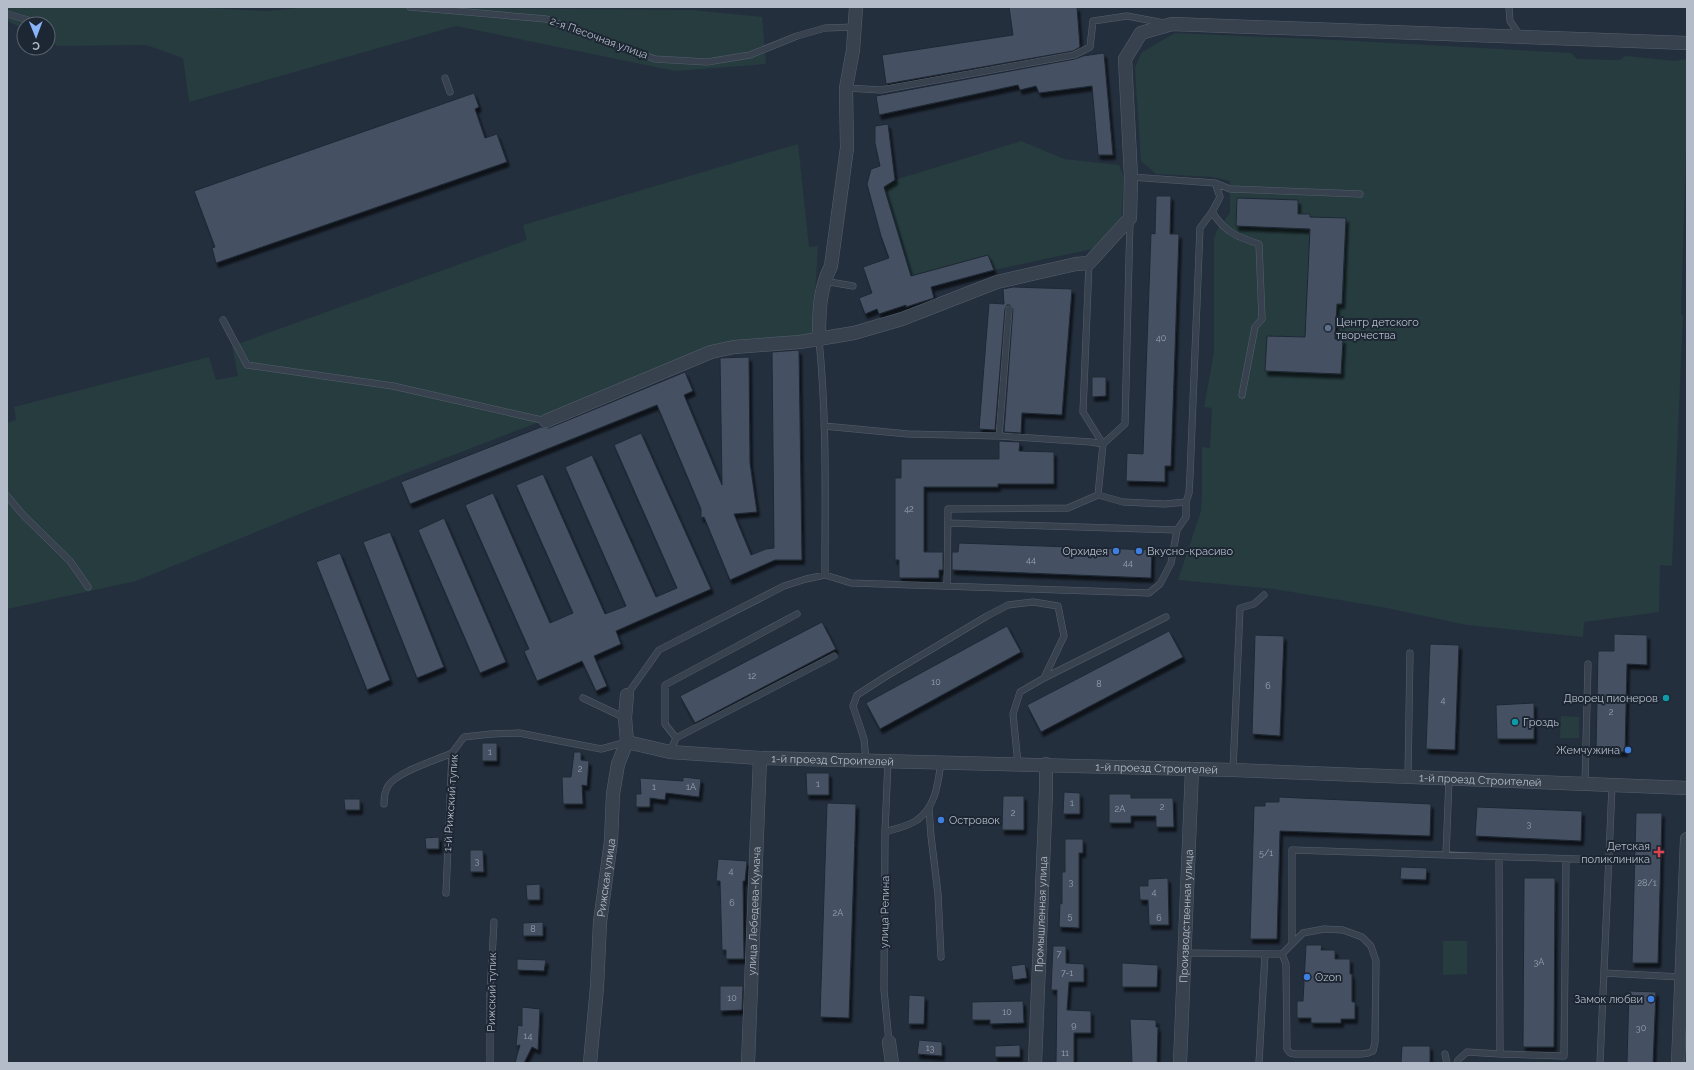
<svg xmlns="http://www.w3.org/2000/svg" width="1694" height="1070" font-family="Raleway,sans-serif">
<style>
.green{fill:#263c3f}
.building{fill:#455162;stroke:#1f2835;filter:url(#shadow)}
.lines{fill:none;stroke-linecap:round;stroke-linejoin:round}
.service-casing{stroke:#565f6c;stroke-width:7}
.minor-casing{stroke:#565f6c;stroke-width:14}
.service{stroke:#38414e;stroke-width:6}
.minor{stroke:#38414e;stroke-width:13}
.service-dot{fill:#5c6f8a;stroke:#1d2633;stroke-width:1.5}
.shop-dot{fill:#3f7fe0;stroke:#1d2633;stroke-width:1.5}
.culture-dot{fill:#0f9aa8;stroke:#1d2633;stroke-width:1.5}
.health-dot{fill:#e0444e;stroke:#1d2633;stroke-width:1.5}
.labels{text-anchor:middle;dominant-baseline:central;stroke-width:4;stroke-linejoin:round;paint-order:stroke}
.number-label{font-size:9px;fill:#98a1af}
.street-label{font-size:11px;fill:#b4bcc9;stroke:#1d2633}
.poi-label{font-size:11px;fill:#b4bcc9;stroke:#1d2633;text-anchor:start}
</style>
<defs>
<filter id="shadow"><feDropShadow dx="2.5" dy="4.5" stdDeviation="1" flood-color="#0009"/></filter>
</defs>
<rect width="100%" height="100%" fill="#242f3e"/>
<path class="green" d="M 7,7 L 187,7 L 266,11 L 299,8 L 342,7 L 692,10 L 762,17 L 766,64 L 675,71 L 456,26 L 189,102 L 183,58 L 146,45 L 58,46 L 48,41 L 48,24 L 24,24 L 24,29 L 7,21 Z
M 1175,33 L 1338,40 L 1571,53 L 1577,59 L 1620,60 L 1625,56 L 1675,61 L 1687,59 L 1687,116 L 1681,315 L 1683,315 L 1672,566 L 1660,565 L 1659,612 L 1584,622 L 1583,637 L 1467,625 L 1382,607 L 1274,589 L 1178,580 L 1201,511 L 1202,495 L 1202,447 L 1210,448 L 1212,408 L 1204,407 L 1214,352 L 1214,238 L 1217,230 L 1230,213 L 1230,181 L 1213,177 L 1156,174 L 1141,161 L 1135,68 L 1141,53 Z
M 1021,141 L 1064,159 L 1119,165 L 1124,178 L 1121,219 L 1097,248 L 994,270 L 987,255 L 911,276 L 884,187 L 895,180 Z
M 798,144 L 809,247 L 818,246 L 812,344 L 717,354 L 307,511 L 136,581 L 7,609 L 7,423 L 16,420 L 14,407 L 209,357 L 216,380 L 238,376 L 232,346 L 527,240 L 523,225 Z
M 1561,716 L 1579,717 L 1579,738 L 1560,738 Z
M 1443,941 L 1467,941 L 1467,974 L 1443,975 Z"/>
<path class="building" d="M 1009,7 L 1077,7 L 1080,47 L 1073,51 L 886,84 L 882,55 L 1013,35 Z
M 1104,53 L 1113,155 L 1098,155 L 1092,86 L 1039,93 L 1036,86 L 1020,90 L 1018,85 L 879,115 L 876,96 L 1075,59 L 1083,56 Z
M 474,93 L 479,107 L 475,109 L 485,138 L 497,134 L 507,162 L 216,263 L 212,248 L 215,247 L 194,191 Z
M 888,124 L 895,180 L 884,187 L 911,276 L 988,255 L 994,270 L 931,287 L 934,298 L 906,307 L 906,305 L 879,314 L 877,309 L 865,314 L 859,298 L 872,293 L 863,267 L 889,258 L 881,236 L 867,184 L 871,169 L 880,166 L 875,143 L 875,126 Z
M 1156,196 L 1171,196 L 1170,234 L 1179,234 L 1171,466 L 1165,466 L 1165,482 L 1126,481 L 1127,453 L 1143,454 L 1151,233 L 1155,234 Z
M 1237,198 L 1298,200 L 1298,214 L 1310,214 L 1310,217 L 1346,218 L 1342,304 L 1337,304 L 1335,339 L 1343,339 L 1341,374 L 1265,371 L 1267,336 L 1305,337 L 1310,229 L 1236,226 Z
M 1013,287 L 1072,289 L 1062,415 L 1022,413 L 1021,433 L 1004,432 L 1013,309 L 1010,305 L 1007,305 L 1005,309 L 995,430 L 979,429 L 989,303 L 1004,304 L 1003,289 Z
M 799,350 L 802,560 L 775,560 L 730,580 L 704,517 L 701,518 L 701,509 L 657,405 L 410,504 L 401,482 L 541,427 L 549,428 L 685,372 L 693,391 L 684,395 L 722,485 L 720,358 L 749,357 L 750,463 L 757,512 L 734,514 L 751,555 L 766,549 L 774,548 L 772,352 Z
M 1092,377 L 1106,377 L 1106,396 L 1092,397 Z
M 641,433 L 711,589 L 616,631 L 621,644 L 594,656 L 607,686 L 596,691 L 582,661 L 537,681 L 524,651 L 529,649 L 465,505 L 493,493 L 550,623 L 573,613 L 516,485 L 543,474 L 605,614 L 626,606 L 565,467 L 592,455 L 656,597 L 677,588 L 614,445 Z
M 999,441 L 1020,442 L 1019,451 L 1054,452 L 1054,484 L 998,484 L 998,487 L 924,487 L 924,552 L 943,552 L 943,570 L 939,570 L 939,578 L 899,578 L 899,560 L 895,560 L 895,478 L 901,478 L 901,459 L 999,459 Z
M 444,518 L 506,662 L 480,673 L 418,530 Z
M 390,532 L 444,667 L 417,678 L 363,542 Z
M 959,543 L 1152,550 L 1151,578 L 952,570 L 952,552 L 958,552 Z
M 340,553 L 390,680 L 367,690 L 316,562 Z
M 822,622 L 836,649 L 695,723 L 680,696 Z
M 1007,626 L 1021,652 L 880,729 L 866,703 Z
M 1169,631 L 1183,657 L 1041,732 L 1027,705 Z
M 1614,634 L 1647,635 L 1647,665 L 1627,664 L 1625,752 L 1596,751 L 1598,651 L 1614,651 Z
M 1255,635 L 1284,636 L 1280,736 L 1252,734 Z
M 1430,644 L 1459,645 L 1455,750 L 1426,749 Z
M 1534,703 L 1534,739 L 1497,739 L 1496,705 Z
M 482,743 L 497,743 L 497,761 L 482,761 Z
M 574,752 L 581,752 L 581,760 L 589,761 L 587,786 L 582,785 L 583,804 L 563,804 L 562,777 L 571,777 Z
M 806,773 L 829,773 L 829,795 L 807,795 Z
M 683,777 L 701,779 L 699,797 L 666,793 L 665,800 L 650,798 L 650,807 L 636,807 L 636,794 L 641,794 L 640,778 L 683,781 Z
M 1064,792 L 1080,793 L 1080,814 L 1063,814 Z
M 1109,794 L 1131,794 L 1131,798 L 1173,798 L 1174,827 L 1156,827 L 1156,816 L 1131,816 L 1131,823 L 1109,823 Z
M 1003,796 L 1024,796 L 1024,830 L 1002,830 Z
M 1279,797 L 1431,804 L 1430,836 L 1280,831 L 1277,939 L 1250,939 L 1254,806 L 1265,806 L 1265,802 L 1279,802 Z
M 344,799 L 360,799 L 360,810 L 345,810 Z
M 827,803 L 856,804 L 849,1018 L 820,1017 Z
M 1477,807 L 1582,811 L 1581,841 L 1475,836 Z
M 1636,813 L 1662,813 L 1658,963 L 1632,963 Z
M 439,837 L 439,849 L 426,849 L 425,838 Z
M 1065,839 L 1083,839 L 1083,853 L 1079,853 L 1079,928 L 1059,927 L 1060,903 L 1062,904 L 1062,872 L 1065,872 Z
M 470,850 L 483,850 L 484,872 L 470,872 Z
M 718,859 L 747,861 L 745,881 L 743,881 L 744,959 L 726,959 L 726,950 L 722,950 L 720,881 L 716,881 Z
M 1401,867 L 1427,868 L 1426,880 L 1400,879 Z
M 1168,878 L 1169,925 L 1149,925 L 1148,900 L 1140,900 L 1139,886 L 1148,886 L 1148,879 Z
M 1524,878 L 1555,878 L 1554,1047 L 1523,1047 Z
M 540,884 L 540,900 L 527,900 L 526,885 Z
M 543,922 L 543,936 L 523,936 L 523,923 Z
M 1306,945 L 1322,945 L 1321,950 L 1335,950 L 1335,959 L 1350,959 L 1350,974 L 1352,974 L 1352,1002 L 1355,1002 L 1355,1019 L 1341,1019 L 1341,1023 L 1311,1023 L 1311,1018 L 1297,1018 L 1297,1001 L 1303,1001 Z
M 1053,946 L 1066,946 L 1066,963 L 1084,964 L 1084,982 L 1069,982 L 1067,1010 L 1091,1011 L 1091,1033 L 1074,1033 L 1074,1063 L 1056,1063 L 1057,990 L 1051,990 Z
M 517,959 L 546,960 L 544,971 L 517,970 Z
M 1122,963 L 1158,965 L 1157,987 L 1122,987 Z
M 1025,964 L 1027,978 L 1013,980 L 1011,966 Z
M 720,986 L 743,986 L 742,1010 L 720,1011 Z
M 1629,991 L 1656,992 L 1653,1063 L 1627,1063 Z
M 909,995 L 925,996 L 924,1024 L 908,1024 Z
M 1023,1001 L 1024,1023 L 990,1024 L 990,1020 L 972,1020 L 972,1002 Z
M 522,1007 L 540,1009 L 538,1050 L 532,1047 L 524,1063 L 515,1063 L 520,1045 L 516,1046 L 518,1025 L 522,1026 Z
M 1130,1019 L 1156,1020 L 1156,1027 L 1158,1027 L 1157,1063 L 1132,1063 Z
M 919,1040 L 942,1042 L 942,1056 L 917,1054 Z
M 1020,1045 L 1020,1057 L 995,1057 L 995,1046 Z
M 1402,1046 L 1430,1046 L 1430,1063 L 1401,1063 Z"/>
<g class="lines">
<defs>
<path id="service" d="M 410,7 L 546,19 L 655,59 L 707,62 L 750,55 L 797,36 L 825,28 L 855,27
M 1509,7 L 1510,21 L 1520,36
M 7,14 L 28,20
M 445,78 L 450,92
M 846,88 L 881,90 L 1074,55 L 1090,47 L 1093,21 L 1127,16 L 1164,23
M 1215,183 L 1230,189 L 1360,194
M 1212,212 C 1225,232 1237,237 1259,244 L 1262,319 L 1255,327 L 1242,395
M 1089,263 L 1083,412 L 1103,444 L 1098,495
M 824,281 L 853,286
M 223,320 L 247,365 L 393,386 L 546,421
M 819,340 C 827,418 825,497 825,575
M 824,426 L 908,434 L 999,436 L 1091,442 L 1103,444
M 999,436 L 1009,309
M 1103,444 L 1125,424 L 1130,220
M 7,496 L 24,516 L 70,561 L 88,587
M 948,523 L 1177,530
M 947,586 L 948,509 L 1068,508 L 1098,495 L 1123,502 L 1165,504 L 1186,502
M 627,695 L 659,650 L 784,586 L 806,579 L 825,575 L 851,583 L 1149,593 L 1160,584 L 1171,563 L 1177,530 L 1186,517 L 1186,502 L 1189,493 L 1190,476 L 1200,228 L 1212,212 L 1220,197 L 1215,183 L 1131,177
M 583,698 L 625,718
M 676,738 L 665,724 L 665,685 L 797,614
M 670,752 L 676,738 L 834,656
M 866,760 L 864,739 L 853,706 L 857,695 L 885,677 L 987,616 L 1008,605 L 1033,602 L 1058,606 L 1064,636 L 1044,678
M 888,761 L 885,832 L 884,990 L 889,1042
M 1018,764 L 1013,714 L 1020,692 L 1044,678 L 1166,617
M 1233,770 L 1240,608 L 1254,604 L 1264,595
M 1408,777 L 1410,653
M 1585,784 L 1588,664
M 384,804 C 384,797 385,791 388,786 C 396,772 437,760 452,753
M 929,808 L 931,836 L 938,894 L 941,957
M 885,832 C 895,829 909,826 917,820 C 936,807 938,783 941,762
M 1446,855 L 1449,779
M 1499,857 L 1500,1054 L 1564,1056 L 1566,860
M 446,893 L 452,753 L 464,737 L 491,734 L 519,733 L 601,749 L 627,742
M 1184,953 L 1282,954 L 1292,944 L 1292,850 L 1609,860
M 1282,954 L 1286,964 L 1287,1049 L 1290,1053 L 1295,1054 L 1361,1054 L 1368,1053 L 1373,1051 L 1375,1042 L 1376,961 L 1371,946 L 1362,937 L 1343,930 L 1324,929 L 1303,933 L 1292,944
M 1604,973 L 1681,977
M 1445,1054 L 1447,1063
M 490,1063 L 490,994 L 494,922
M 1259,1063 L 1265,954
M 1457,1063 L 1458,1060 L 1467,1052 L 1500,1054
M 1600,1063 L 1612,786"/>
<g id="minor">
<path d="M 819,340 C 819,313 819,290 831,266 L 847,148 L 846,88 L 853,50 L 856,7"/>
<path d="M 546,421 L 711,352 L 734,347 L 800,342 L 854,333 L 902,319 L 997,282 L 1076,264 L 1089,263 L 1130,218 L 1131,177 L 1125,59 L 1141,33 L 1172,24 L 1687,43"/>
<path id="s1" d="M 627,742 L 670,752 L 760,758 L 1233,770 L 1687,788"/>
<path d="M 889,1042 L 892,1063"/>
<path id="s2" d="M 590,1063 L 597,987 L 600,922 L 611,841 L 613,794 L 618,764 L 627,742 L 625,718 L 627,695"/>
<path id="s3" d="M 748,1063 L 760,758"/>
<path id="s4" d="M 1035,1063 L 1046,791 L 1046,764"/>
<path id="s5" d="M 1180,1063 L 1192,769"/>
<path d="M 1678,1063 L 1687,839"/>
</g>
</defs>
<use href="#service" class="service-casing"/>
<use href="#minor" class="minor-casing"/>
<use href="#service" class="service"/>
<use href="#minor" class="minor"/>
</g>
<circle class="service-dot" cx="1328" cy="328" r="4"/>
<g class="shop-dot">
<circle cx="1116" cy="551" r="4"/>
<circle cx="1139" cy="551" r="4"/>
<circle cx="1628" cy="750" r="4"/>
<circle cx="941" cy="820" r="4"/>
<circle cx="1307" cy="977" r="4"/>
<circle cx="1651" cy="999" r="4"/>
</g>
<g class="culture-dot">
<circle cx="1666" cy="698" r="4"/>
<circle cx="1515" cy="722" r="4"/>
</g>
<path class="health-dot" d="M1657 846h4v4h4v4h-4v4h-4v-4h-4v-4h4z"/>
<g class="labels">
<g class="number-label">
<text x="1161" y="338">40</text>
<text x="909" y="509">42</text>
<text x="1031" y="560">44</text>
<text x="1128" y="563">44</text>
<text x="752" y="676">12</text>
<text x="936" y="682">10</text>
<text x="1099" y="684">8</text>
<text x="1268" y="686">6</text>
<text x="1443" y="700">4</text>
<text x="1611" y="712">2</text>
<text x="490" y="752">1</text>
<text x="580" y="769">2</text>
<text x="818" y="784">1</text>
<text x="654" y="787">1</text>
<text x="691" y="787">1А</text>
<text x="1072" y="803">1</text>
<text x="1162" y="807">2</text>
<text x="1120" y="809">2А</text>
<text x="1013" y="813">2</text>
<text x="1529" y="824">3</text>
<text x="1266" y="853">5/1</text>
<text x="477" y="861">3</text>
<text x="731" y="871">4</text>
<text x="1071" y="882">3</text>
<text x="1647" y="883">28/1</text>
<text x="1154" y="892">4</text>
<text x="732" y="903">6</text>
<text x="838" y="913">2А</text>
<text x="1070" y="916">5</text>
<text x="1159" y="918">6</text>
<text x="533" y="929">8</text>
<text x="1059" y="954">7</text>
<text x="1539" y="962">3А</text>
<text x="1067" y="973">7-1</text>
<text x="732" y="998">10</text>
<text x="1007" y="1012">10</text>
<text x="1074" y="1025">9</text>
<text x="1641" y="1028">30</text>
<text x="528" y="1036">14</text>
<text x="930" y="1048">13</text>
<text x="1065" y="1053">11</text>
</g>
<g class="street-label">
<text transform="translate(599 38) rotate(20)">2-я Песочная улица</text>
<text stroke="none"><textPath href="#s1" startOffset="207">1-й проезд Строителей</textPath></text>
<text stroke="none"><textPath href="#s1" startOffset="531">1-й проезд Строителей</textPath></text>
<text stroke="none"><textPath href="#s1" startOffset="855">1-й проезд Строителей</textPath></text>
<text transform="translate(451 803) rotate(-86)">1-й Рижский тупик</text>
<text stroke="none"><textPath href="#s2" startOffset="186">Рижская улица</textPath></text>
<text stroke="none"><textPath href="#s3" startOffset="152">улица Лебедева-Кумача</textPath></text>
<text transform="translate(885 912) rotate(-89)">улица Репина</text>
<text stroke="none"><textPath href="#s4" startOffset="149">Промышленная улица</textPath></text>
<text stroke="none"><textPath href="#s5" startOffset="147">Производственная улица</textPath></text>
<text transform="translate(492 992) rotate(-89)">Рижский тупик</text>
</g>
<g class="poi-label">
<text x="1336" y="322">Центр детского<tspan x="1336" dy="13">творчества</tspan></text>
<text x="1108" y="551" text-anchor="end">Орхидея</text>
<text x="1147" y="551">Вкусно-красиво</text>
<text x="1658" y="698" text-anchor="end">Дворец пионеров</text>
<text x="1523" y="722">Гроздь</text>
<text x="1620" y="750" text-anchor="end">Жемчужина</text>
<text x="949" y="820">Островок</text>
<text x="1650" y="846" text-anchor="end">Детская<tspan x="1650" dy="13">поликлиника</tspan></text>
<text x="1315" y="977">Ozon</text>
<text x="1643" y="999" text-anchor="end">Замок любви</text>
</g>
</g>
<rect width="1694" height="1070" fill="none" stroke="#b4bcc9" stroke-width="16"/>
<g transform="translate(36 36) rotate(179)"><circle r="19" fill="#1d2633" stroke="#59626f"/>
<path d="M0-3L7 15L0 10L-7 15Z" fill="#8ab4f8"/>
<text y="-6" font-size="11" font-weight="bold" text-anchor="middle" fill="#b4bcc9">С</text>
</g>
</svg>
